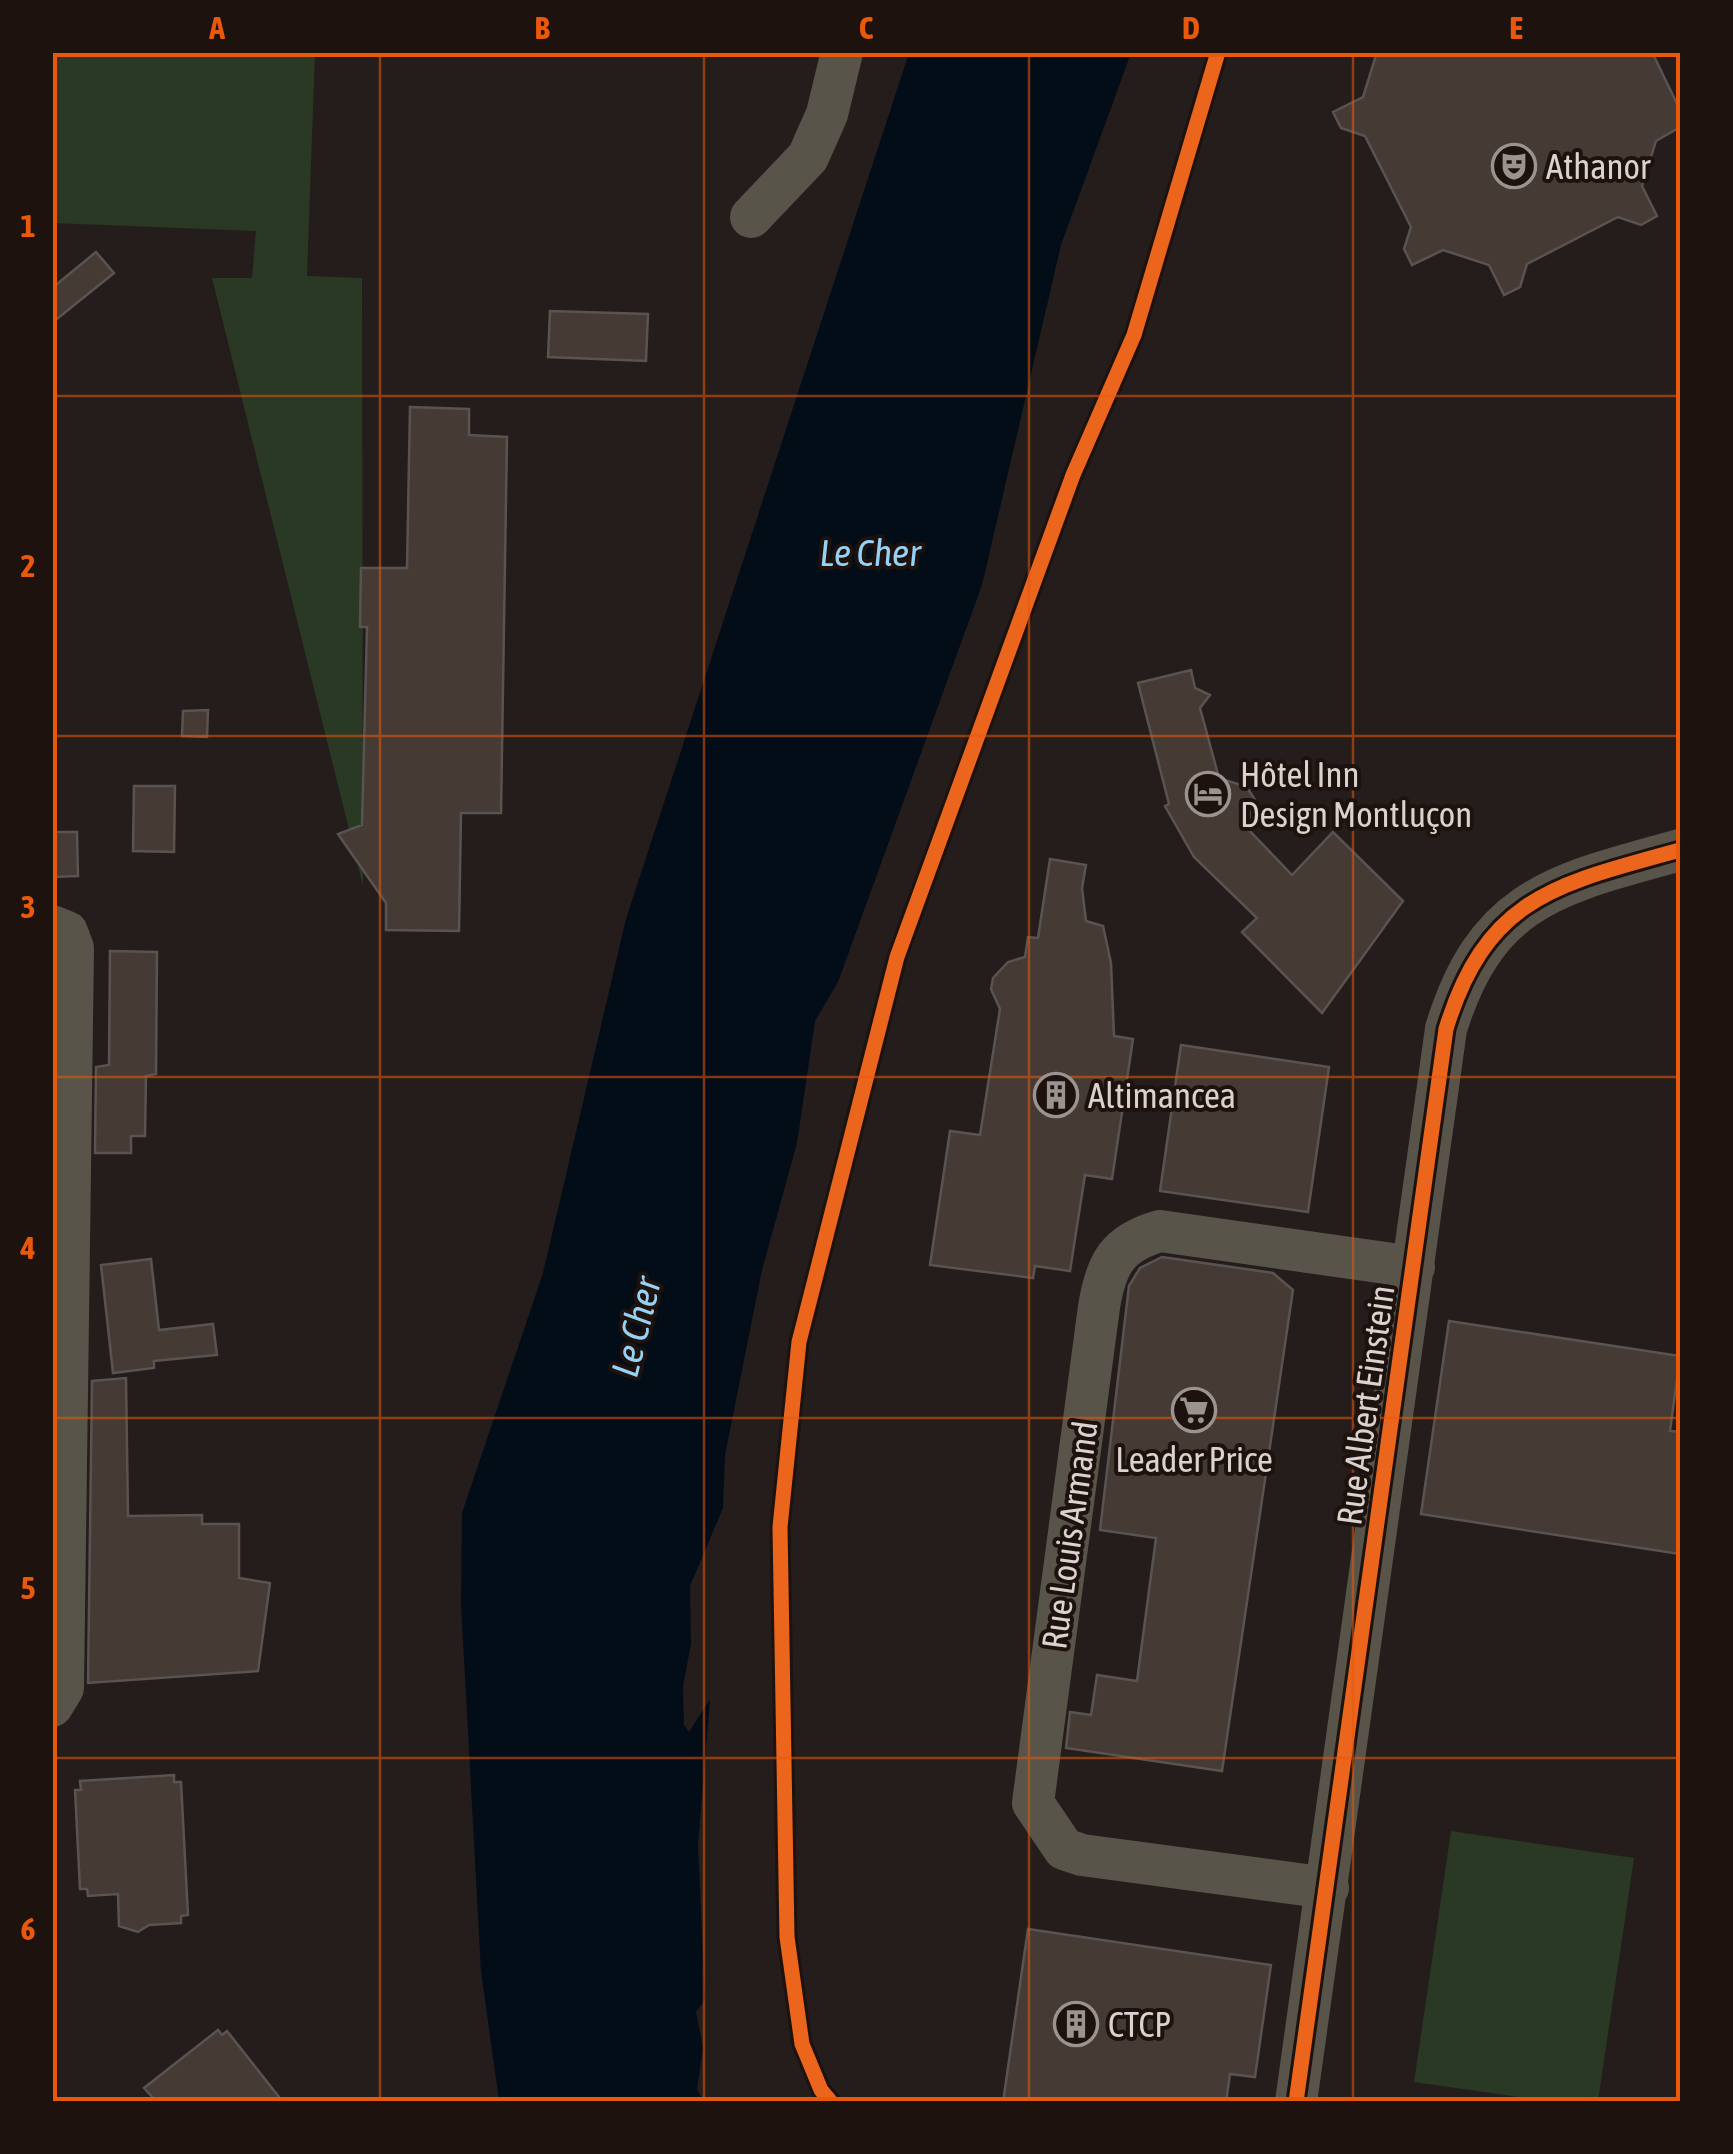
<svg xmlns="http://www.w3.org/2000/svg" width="1733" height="2154" font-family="'Asap Condensed',sans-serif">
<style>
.green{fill:#293924}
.water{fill:#030d17}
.building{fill:#463a35;stroke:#595351;stroke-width:2.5}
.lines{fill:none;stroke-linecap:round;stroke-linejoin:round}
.minor{stroke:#585449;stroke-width:42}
.cycleway-casing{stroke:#1e120e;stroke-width:21}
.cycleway{stroke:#eb651d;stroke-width:15}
.grid{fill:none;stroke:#e8590c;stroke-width:2.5;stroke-opacity:0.55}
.labels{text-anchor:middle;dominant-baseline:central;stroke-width:8;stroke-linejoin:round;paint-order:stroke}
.poi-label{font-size:35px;fill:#dad2ce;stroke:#1e120e;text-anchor:start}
.street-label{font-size:35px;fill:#dad2ce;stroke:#1e120e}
.water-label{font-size:38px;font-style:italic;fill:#95d2f6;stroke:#1e120e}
.neatline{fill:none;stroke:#e8590c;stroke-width:4}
.grid-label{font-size:32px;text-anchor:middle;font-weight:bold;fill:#e8590c}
</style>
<rect width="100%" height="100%" fill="#241d1b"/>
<path class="green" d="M 53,53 L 315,53 L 307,276 L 362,278 L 363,886 L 212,278 L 252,278 L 256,231 L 53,223 Z
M 1451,1831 L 1634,1858 L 1598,2101 L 1548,2101 L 1414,2082 Z"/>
<path class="water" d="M 909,53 L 1131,53 L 1061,245 L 982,585 L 838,982 L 815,1021 L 797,1143 L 762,1270 L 725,1455 L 723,1508 L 690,1586 L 691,1644 L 683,1686 L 684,1725 L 689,1732 L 710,1699 L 698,1845 L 705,2000 L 696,2012 L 703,2048 L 697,2089 L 703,2101 L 499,2101 L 481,1971 L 461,1604 L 462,1513 L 543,1273 L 626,919 Z"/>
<path class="building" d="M 1377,52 L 1652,52 L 1680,110 L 1680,127 L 1656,141 L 1642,186 L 1657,216 L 1641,225 L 1618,217 L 1527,264 L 1520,287 L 1504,295 L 1489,265 L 1443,250 L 1412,265 L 1404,249 L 1411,227 L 1365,136 L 1341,128 L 1333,112 L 1363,97 Z
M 96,252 L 114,273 L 52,323 L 52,288 Z
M 550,311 L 648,314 L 646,361 L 548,357 Z
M 410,407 L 469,409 L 469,435 L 507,437 L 501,813 L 461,813 L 459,931 L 386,930 L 386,903 L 338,834 L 362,825 L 367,627 L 360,627 L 361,568 L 407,568 Z
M 1191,670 L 1195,688 L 1210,695 L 1200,708 L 1219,778 L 1247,787 L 1255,800 L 1247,828 L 1292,875 L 1333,832 L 1403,901 L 1322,1013 L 1242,932 L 1257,918 L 1194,857 L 1165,806 L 1169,804 L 1138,683 Z
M 208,710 L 207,737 L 182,736 L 183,711 Z
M 134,786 L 175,786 L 174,852 L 133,851 Z
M 52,832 L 77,832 L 78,876 L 52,877 Z
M 1050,859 L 1086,865 L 1082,888 L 1086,921 L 1103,926 L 1111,963 L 1114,1036 L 1133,1039 L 1112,1179 L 1085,1175 L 1070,1271 L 1035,1266 L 1033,1278 L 930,1265 L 950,1131 L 980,1135 L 1000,1009 L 991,989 L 993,978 L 1008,962 L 1025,957 L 1028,937 L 1038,938 Z
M 110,951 L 157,952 L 156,1074 L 146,1076 L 145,1136 L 131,1136 L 131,1153 L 95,1153 L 96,1067 L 109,1065 Z
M 1181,1045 L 1329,1067 L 1308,1212 L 1160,1191 Z
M 1162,1257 L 1273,1273 L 1293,1290 L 1222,1771 L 1066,1748 L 1070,1712 L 1091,1715 L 1097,1675 L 1137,1681 L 1156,1538 L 1100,1530 L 1129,1286 L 1140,1268 Z
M 151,1259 L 159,1330 L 213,1324 L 217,1355 L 154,1361 L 154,1368 L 113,1373 L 101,1265 Z
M 1449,1321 L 1680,1356 L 1670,1431 L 1680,1432 L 1680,1554 L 1421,1514 Z
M 126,1378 L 128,1516 L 202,1515 L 202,1524 L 239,1524 L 239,1578 L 270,1583 L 258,1671 L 88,1683 L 92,1381 Z
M 174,1775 L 174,1782 L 181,1782 L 188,1915 L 181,1916 L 181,1923 L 149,1925 L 138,1932 L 119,1926 L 118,1894 L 88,1896 L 87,1889 L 80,1889 L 75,1790 L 81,1790 L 80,1781 Z
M 1028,1929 L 1271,1965 L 1255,2077 L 1230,2074 L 1226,2102 L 1003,2102 Z
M 218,2030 L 222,2035 L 227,2031 L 283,2102 L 157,2102 L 144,2088 Z"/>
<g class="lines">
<path class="minor" d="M 751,217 L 808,157 L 827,114 L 842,52
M 52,926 L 67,932 L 73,948 L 63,1688 L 52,1706
M 1328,1888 L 1082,1855 L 1064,1849 L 1033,1803 L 1099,1307 C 1106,1264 1117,1243 1160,1231 L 1414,1267
M 1296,2102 L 1446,1029 C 1487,895 1559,884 1680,850"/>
<defs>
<path id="cycleway" d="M 831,2102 L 821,2090 L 802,2044 L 787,1937 L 780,1527 L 799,1342 L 897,957 L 1073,475 L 1134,335 L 1218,52
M 1296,2102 L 1446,1029 C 1487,895 1559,884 1680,850"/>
</defs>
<use href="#cycleway" class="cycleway-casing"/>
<use href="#cycleway" class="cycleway"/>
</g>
<path class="grid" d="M 380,52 L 380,2102M 704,52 L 704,2102M 1029,52 L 1029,2102M 1353,52 L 1353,2102M 52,396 L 1680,396M 52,736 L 1680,736M 52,1077 L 1680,1077M 52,1418 L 1680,1418M 52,1758 L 1680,1758"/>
<defs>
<symbol id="theatre-ring" viewBox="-11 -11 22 22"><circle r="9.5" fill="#1e120e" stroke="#9a938f" stroke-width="1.5"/><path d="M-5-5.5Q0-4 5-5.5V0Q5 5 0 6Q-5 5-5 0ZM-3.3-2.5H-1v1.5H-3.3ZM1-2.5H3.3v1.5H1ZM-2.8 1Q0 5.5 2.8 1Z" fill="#9a938f"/></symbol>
<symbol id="hotel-ring" viewBox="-11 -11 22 22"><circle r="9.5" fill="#1e120e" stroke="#9a938f" stroke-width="1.5"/><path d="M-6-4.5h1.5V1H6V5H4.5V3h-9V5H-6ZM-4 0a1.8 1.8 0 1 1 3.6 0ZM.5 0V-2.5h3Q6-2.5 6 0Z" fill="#9a938f"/></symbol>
<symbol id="building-ring" viewBox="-11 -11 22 22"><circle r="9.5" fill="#1e120e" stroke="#9a938f" stroke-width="1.5"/><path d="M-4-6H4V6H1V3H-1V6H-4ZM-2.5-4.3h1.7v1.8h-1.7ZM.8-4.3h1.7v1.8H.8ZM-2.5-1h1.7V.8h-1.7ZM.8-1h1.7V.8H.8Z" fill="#9a938f"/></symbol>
<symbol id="supermarket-ring" viewBox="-11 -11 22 22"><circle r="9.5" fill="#1e120e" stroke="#9a938f" stroke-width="1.5"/><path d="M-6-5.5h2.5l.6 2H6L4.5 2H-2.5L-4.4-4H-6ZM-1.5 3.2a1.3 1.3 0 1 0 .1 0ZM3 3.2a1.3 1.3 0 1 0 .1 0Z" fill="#9a938f"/></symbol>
</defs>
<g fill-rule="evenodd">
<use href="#theatre-ring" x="1489" y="141" width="50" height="50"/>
<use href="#hotel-ring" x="1183" y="769" width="50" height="50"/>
<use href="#building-ring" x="1031" y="1070" width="50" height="50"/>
<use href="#supermarket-ring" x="1169" y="1385" width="50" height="50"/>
<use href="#building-ring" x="1051" y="1999" width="50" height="50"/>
</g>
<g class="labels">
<g class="poi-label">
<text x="1546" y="166">Athanor</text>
<text x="1240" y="774">Hôtel Inn<tspan x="1240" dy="40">Design Montluçon</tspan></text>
<text x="1088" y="1095">Altimancea</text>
<text x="1194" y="1459" text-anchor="middle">Leader Price</text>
<text x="1108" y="2024">CTCP</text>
</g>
<g class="street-label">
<text transform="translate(1365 1405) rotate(-82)">Rue Albert Einstein</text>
<text transform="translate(1069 1535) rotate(-82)">Rue Louis Armand</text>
</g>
<g class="water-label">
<text x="870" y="552">Le Cher</text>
<text transform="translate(636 1327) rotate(-76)">Le Cher</text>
</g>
</g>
<rect width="1733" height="2154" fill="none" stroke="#1e120e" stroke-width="110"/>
<rect x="55" y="55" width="1623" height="2044" class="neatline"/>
<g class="grid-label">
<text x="217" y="39">A</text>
<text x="542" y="39">B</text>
<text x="866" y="39">C</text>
<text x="1191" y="39">D</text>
<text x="1516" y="39">E</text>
<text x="28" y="237">1</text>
<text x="28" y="577">2</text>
<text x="28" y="918">3</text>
<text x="28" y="1259">4</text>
<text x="28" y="1599">5</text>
<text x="28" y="1940">6</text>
</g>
</svg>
